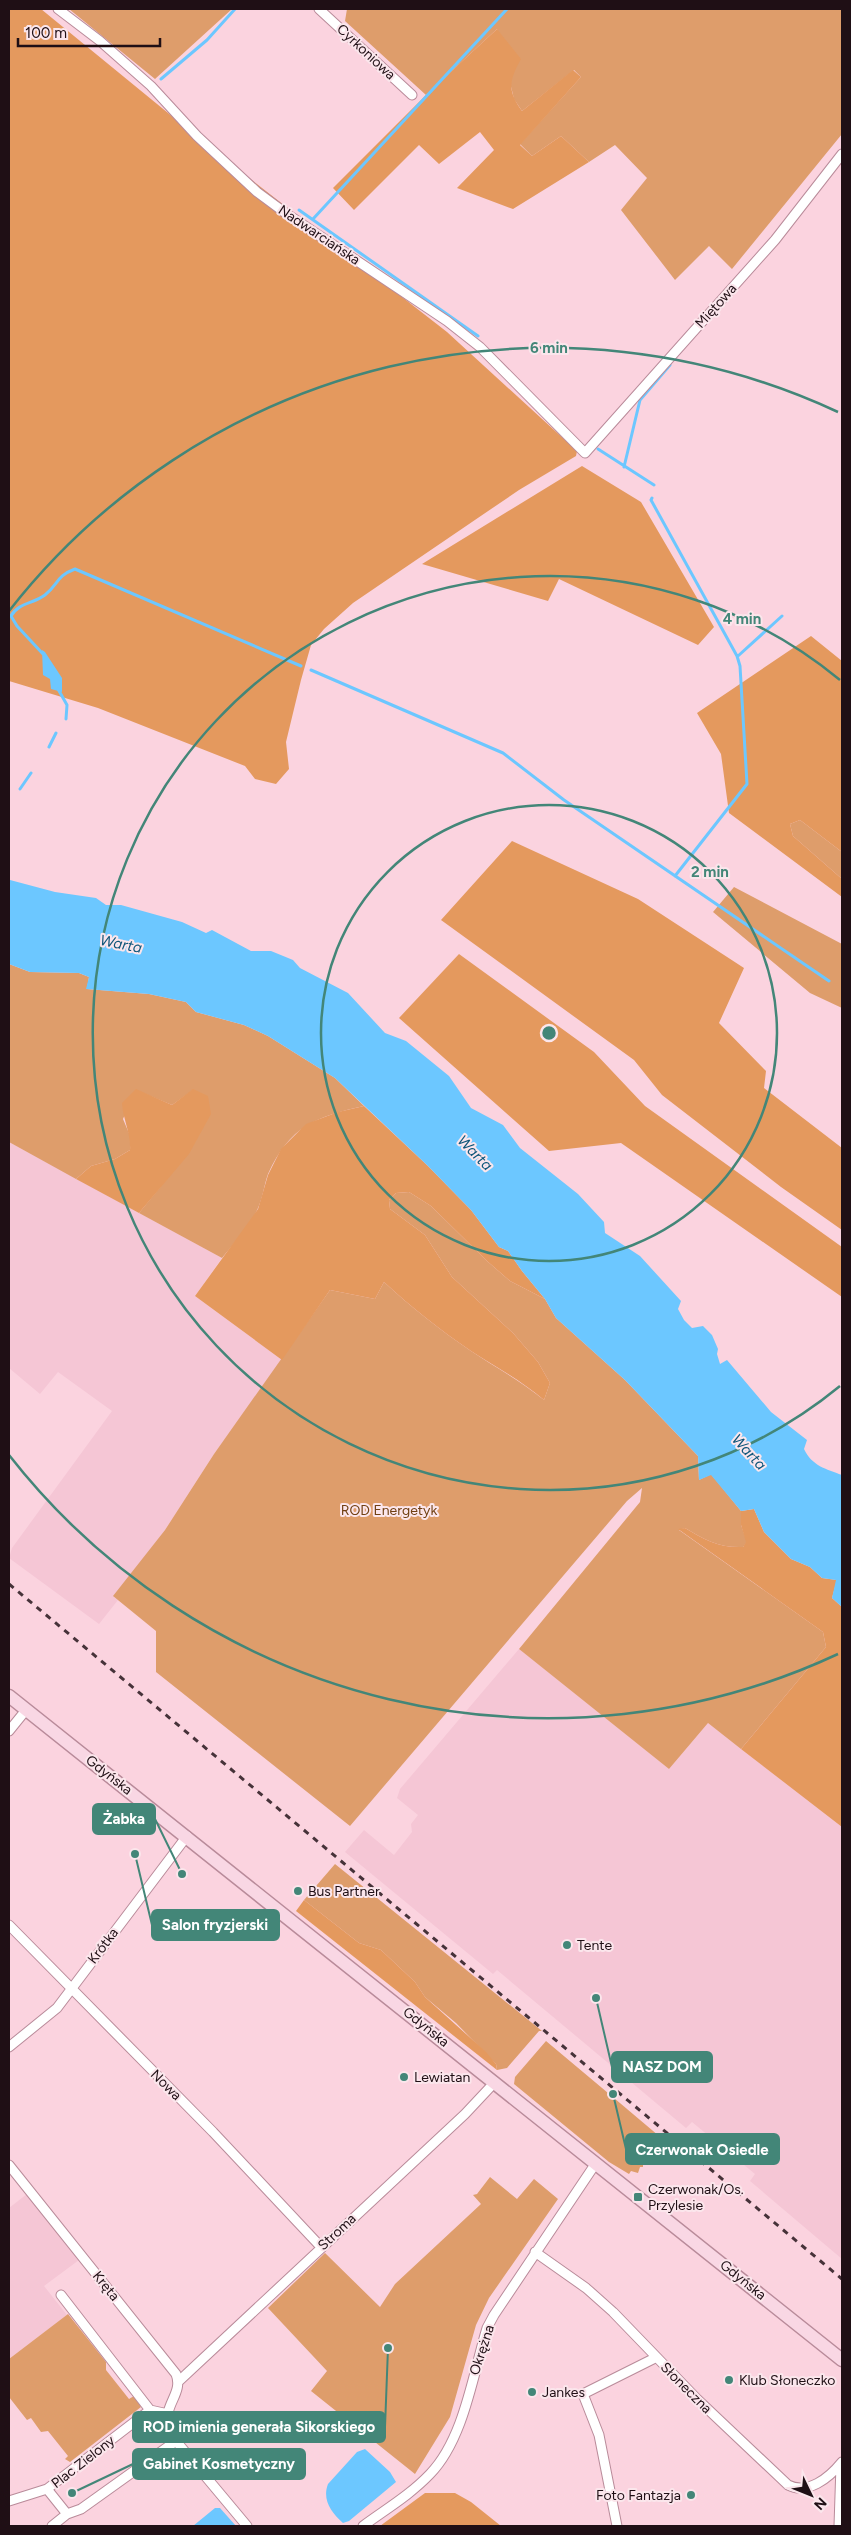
<svg xmlns="http://www.w3.org/2000/svg" width="851" height="2535" font-family="Figtree,sans-serif">
<style>
.built{fill:#f5c6d5}
.green{fill:#de9d6b}
.forest{fill:#e4995e}
.water{fill:#6cc7ff}
.lines{fill:none;stroke-linecap:round;stroke-linejoin:round}
.stream{stroke:#6cc7ff;stroke-width:3}
.street-casing{stroke:#b98b9a;stroke-width:11}
.secondary-casing{stroke:#b98b9a;stroke-width:15}
.street{stroke:#fff;stroke-width:9}
.secondary{stroke:#f9d7e4;stroke-width:12}
.rail{stroke:#463239;stroke-width:3;stroke-dasharray:6 6;stroke-linecap:butt}
.ring{fill:none;stroke:#438678;stroke-width:2.5}
.poi-dot{fill:#438678;stroke:#fbe6ec;stroke-width:2}
.labels{text-anchor:middle;dominant-baseline:central;stroke-width:4;stroke-linejoin:round;paint-order:stroke}
.street-label{font-size:14px;fill:#1f0f15;stroke:#fbe6ec}
.park-label{font-size:14px;fill:#714013;stroke:#fbe6ec}
.poi-label{font-size:14px;fill:#1f0f15;stroke:#fbe6ec;text-anchor:start}
.water-label{font-size:15px;font-style:italic;fill:#0f567a;stroke:#fbe6ec}
.centre{fill:#438678;stroke:#fbe6ec;stroke-width:2.5}
.ring-label{font-size:15px;text-anchor:middle;font-weight:bold;fill:#438678;stroke:#fbe6ec;stroke-width:4;stroke-linejoin:round;paint-order:stroke}
.leader{fill:none;stroke:#438678;stroke-width:2}
.callout-dot{fill:#438678;stroke:#fbe6ec;stroke-width:2}
.callout{fill:#438678;stroke:#438678;stroke-width:2}
.callout-label{font-size:15px;text-anchor:middle;font-weight:bold;fill:#fff}
</style>
<rect width="100%" height="100%" fill="#fbd3df"/>
<path class="built" d="M 9,1142 L 222,1258 L 195,1296 L 282,1360 L 214,1454 L 165,1530 L 114,1597 L 118,1600 L 99,1624 L 9,1558 L 12,1548 L 112,1411 L 58,1372 L 40,1394 L 9,1368 Z
M 519,1649 L 669,1769 L 708,1723 L 842,1827 L 842,2259 L 750,2181 L 755,2174 L 692,2122 L 686,2128 L 497,1970 L 493,1974 L 345,1852 L 364,1830 L 394,1855 L 412,1832 L 411,1824 L 418,1815 L 397,1798 L 400,1789 Z
M 27,2194 L 79,2260 L 44,2286 L 67,2315 L 9,2359 L 9,2208 Z"/>
<path class="green" d="M 69,9 L 232,9 L 155,79 Z
M 347,9 L 842,9 L 842,134 L 732,269 L 709,246 L 675,280 L 621,210 L 647,178 L 615,145 L 589,162 L 561,136 L 532,156 L 520,144 L 581,77 L 574,70 L 522,111 L 514,99 L 497,29 L 426,95 L 345,21 Z
M 800,820 L 842,852 L 842,879 L 793,836 L 790,824 Z
M 734,887 L 842,944 L 842,1008 L 810,993 L 713,912 Z
M 9,964 L 30,972 L 79,973 L 89,977 L 87,989 L 149,994 L 186,1002 L 196,1012 L 244,1025 L 268,1036 L 335,1078 L 364,1106 C 315,1117 290,1126 268,1174 C 264,1185 263,1197 258,1208 C 251,1225 234,1243 222,1258 L 139,1213 L 162,1185 L 193,1090 L 172,1105 L 136,1090 L 123,1119 L 131,1138 L 130,1150 L 115,1159 L 91,1166 L 76,1179 L 9,1142 Z
M 409,1192 L 431,1206 L 487,1261 L 510,1281 L 545,1299 L 556,1318 L 625,1380 L 698,1456 L 699,1480 L 711,1474 L 741,1511 L 741,1525 L 747,1542 L 743,1547 C 719,1548 705,1540 685,1528 L 679,1530 L 823,1632 L 826,1647 L 741,1749 L 708,1723 L 669,1769 L 519,1649 L 640,1502 L 642,1488 L 627,1501 L 350,1826 L 156,1672 L 156,1631 L 113,1596 L 165,1530 L 214,1454 L 330,1290 L 375,1299 L 384,1282 C 411,1307 440,1330 471,1351 C 495,1367 521,1381 544,1400 L 550,1383 L 538,1362 L 513,1333 L 452,1277 L 425,1235 L 390,1209 L 389,1200 L 396,1193 Z
M 335,1864 L 542,2031 L 539,2031 L 507,2068 L 497,2070 L 496,2064 L 456,2023 L 425,1997 L 415,1982 L 381,1950 L 359,1943 L 304,1900 Z
M 546,2041 L 608,2093 L 607,2095 L 612,2099 L 614,2098 L 659,2136 L 654,2142 L 654,2149 L 643,2155 L 643,2167 L 640,2167 L 638,2173 L 631,2171 L 629,2174 L 609,2162 L 514,2084 L 515,2077 Z
M 490,2177 L 517,2199 L 534,2179 L 558,2199 L 489,2298 L 476,2325 L 450,2417 L 415,2474 L 311,2391 L 327,2371 L 268,2308 L 325,2253 L 380,2307 L 395,2284 L 481,2204 L 473,2195 L 477,2194 Z
M 68,2314 L 106,2362 L 106,2370 L 129,2399 L 134,2396 L 141,2407 L 70,2462 L 65,2459 L 68,2456 L 48,2431 L 41,2432 L 31,2418 L 27,2420 L 9,2397 L 9,2359 Z"/>
<path class="forest" d="M 9,9 L 41,9 L 212,149 L 447,332 L 577,451 L 576,456 L 519,490 L 353,603 L 324,629 L 311,645 L 301,680 L 286,742 L 289,769 L 276,784 L 255,779 L 245,766 L 98,708 L 9,681 Z
M 497,29 L 521,59 C 509,81 507,90 522,111 L 573,70 L 581,77 L 520,145 L 532,156 L 561,136 L 589,162 L 513,209 L 457,188 L 494,150 L 480,132 L 439,164 L 419,145 L 354,210 L 333,188 L 429,92 Z
M 582,466 L 641,502 L 714,627 L 698,645 L 559,579 L 548,601 L 422,564 Z
M 811,636 L 842,661 L 842,852 L 800,820 L 790,824 L 793,836 L 842,879 L 842,897 L 729,813 L 721,754 L 697,713 Z
M 512,841 L 638,899 L 744,968 L 719,1023 L 766,1071 L 764,1088 L 842,1148 L 842,1230 L 781,1187 L 662,1095 L 634,1060 L 441,920 Z
M 459,954 L 594,1052 L 645,1106 L 842,1247 L 842,1297 L 621,1143 L 549,1151 L 399,1018 Z
M 136,1089 L 172,1105 L 193,1089 L 208,1096 L 211,1114 L 189,1154 L 139,1213 L 76,1179 L 91,1166 L 115,1159 L 130,1150 C 131,1133 123,1120 122,1103 Z
M 364,1106 L 428,1166 L 471,1210 L 499,1247 L 508,1251 L 522,1271 L 545,1299 L 510,1281 L 487,1261 L 431,1206 L 409,1192 L 396,1193 L 389,1200 L 390,1209 L 425,1235 L 452,1277 L 513,1333 L 538,1362 L 550,1383 L 544,1400 C 522,1381 496,1367 471,1351 C 440,1330 411,1307 384,1282 L 375,1299 L 330,1290 L 282,1360 L 195,1296 L 258,1209 L 268,1175 L 281,1149 L 306,1124 L 338,1112 Z
M 754,1509 L 764,1532 L 791,1559 L 810,1567 L 822,1578 L 837,1580 L 832,1598 L 842,1607 L 842,1827 L 741,1749 L 826,1647 L 823,1632 L 678,1529 L 685,1528 C 705,1540 719,1548 743,1547 L 746,1542 L 741,1525 L 741,1511 Z
M 304,1900 L 359,1943 L 381,1950 L 415,1982 L 425,1997 L 486,2052 L 496,2064 L 497,2070 L 296,1911 Z
M 425,2493 L 455,2493 L 471,2502 L 501,2526 L 380,2526 Z"/>
<path class="water" d="M 42,650 L 45,652 L 62,678 L 62,692 L 51,689 L 50,679 L 43,675 Z
M 10,880 L 55,892 L 96,898 L 106,905 L 121,905 L 182,922 L 206,933 L 212,930 L 251,951 L 271,951 L 293,960 L 300,968 L 348,993 L 385,1033 L 406,1041 L 449,1076 L 471,1108 L 503,1125 L 520,1148 L 578,1194 L 604,1222 L 605,1233 L 640,1256 L 681,1301 L 678,1309 L 684,1320 L 692,1328 L 703,1326 L 712,1335 L 718,1349 L 717,1354 L 720,1364 L 727,1360 L 771,1412 L 807,1440 L 804,1449 C 812,1466 826,1469 842,1475 L 842,1607 L 832,1598 L 836,1580 L 822,1578 L 810,1567 L 791,1559 L 764,1532 L 754,1509 L 741,1511 L 711,1475 L 699,1480 L 698,1456 L 625,1380 L 556,1318 L 545,1299 L 522,1271 L 508,1251 L 499,1247 L 471,1210 L 428,1166 L 335,1078 L 268,1036 L 244,1025 L 196,1012 L 186,1002 L 149,994 L 86,989 L 89,977 L 79,973 L 30,972 L 9,964 Z
M 365,2449 L 390,2472 L 396,2482 L 349,2521 L 343,2523 C 331,2512 322,2500 328,2484 L 357,2452 Z
M 215,2508 L 220,2508 L 236,2526 L 193,2526 Z"/>
<g class="lines">
<path class="stream" d="M 161,79 L 207,40 L 235,9
M 299,210 L 478,336
M 313,219 L 507,9
M 598,449 L 654,485
M 624,467 L 640,400 L 670,365
M 652,498 L 651,500 L 737,656 L 740,666 L 747,784 L 675,876
M 43,654 L 17,626 L 11,616 C 18,603 33,604 45,595 C 58,585 56,576 75,569 L 301,666
M 738,656 L 782,616
M 311,670 L 503,753 L 564,800 L 829,981
M 58,689 L 67,705 L 66,719
M 49,747 L 56,733
M 20,789 L 31,773"/>
<defs>
<path id="street" d="M 58,9 L 100,41 L 151,86 L 197,136 L 257,192 L 284,212 L 447,321 L 480,347 L 585,453 L 775,240 L 842,154
M 319,9 L 412,95
M 9,1731 L 26,1710
M 9,1925 L 213,2132 L 321,2247
M 9,2047 L 57,2008 L 187,1836
M 9,2165 L 176,2374 C 182,2389 171,2399 168,2413 C 167,2423 172,2432 176,2441 L 247,2526
M 535,2252 L 586,2288 L 613,2312 L 697,2399 L 788,2485 C 808,2495 829,2478 842,2462
M 61,2295 L 150,2410 L 168,2414
M 179,2381 L 465,2114 L 495,2082
M 47,2489 L 67,2514
M 9,2501 L 47,2489 L 150,2410
M 52,2526 L 67,2514 L 81,2509 L 176,2441
M 363,2526 C 386,2509 410,2495 430,2474 C 464,2439 473,2374 487,2328 L 494,2315 L 596,2163
M 617,2526 L 599,2435 L 583,2394 L 655,2358
M 839,2526 L 841,2465"/>
<path id="secondary" d="M 9,1696 L 842,2360"/>
</defs>
<use href="#street" class="street-casing"/>
<use href="#secondary" class="secondary-casing"/>
<use href="#street" class="street"/>
<use href="#secondary" class="secondary"/>
<path class="rail" d="M 9,1584 L 842,2279"/>
</g>
<g class="ring">
<circle cx="549" cy="1033" r="228"/>
<path d="M840 1386A457 457 0 1 1 840 680"/>
<path d="M838 1654A685 685 0 0 1 9 1455M9 611A685 685 0 0 1 838 412"/>
</g>
<g class="poi-dot">
<circle cx="298" cy="1891" r="5"/>
<circle cx="567" cy="1945" r="5"/>
<circle cx="404" cy="2077" r="5"/>
<rect x="633" y="2192" width="10" height="10" rx="2.5"/>
<circle cx="729" cy="2380" r="5"/>
<circle cx="532" cy="2392" r="5"/>
<circle cx="691" cy="2495" r="5"/>
</g>
<g class="labels">
<g class="street-label">
<text transform="translate(366 52) rotate(43)">Cyrkoniowa</text>
<text transform="translate(319 235) rotate(34)">Nadwarciańska</text>
<text transform="translate(716 306) rotate(-48)">Miętowa</text>
<text transform="translate(109 1775) rotate(38)">Gdyńska</text>
<text transform="translate(103 1946) rotate(-53)">Krótka</text>
<text transform="translate(426 2027) rotate(39)">Gdyńska</text>
<text transform="translate(166 2085) rotate(45)">Nowa</text>
<text transform="translate(337 2232) rotate(-43)">Stroma</text>
<text transform="translate(743 2280) rotate(39)">Gdyńska</text>
<text transform="translate(106 2286) rotate(51)">Kręta</text>
<text transform="translate(482 2350) rotate(-72)">Okrężna</text>
<text transform="translate(686 2388) rotate(45)">Słoneczna</text>
<text transform="translate(83 2462) rotate(-38)">Plac Zielony</text>
</g>
<g class="park-label">
<text x="389" y="1510">ROD Energetyk</text>
</g>
<g class="poi-label">
<text x="308" y="1891">Bus Partner</text>
<text x="577" y="1945">Tente</text>
<text x="414" y="2077">Lewiatan</text>
<text x="648" y="2189">Czerwonak/Os.<tspan x="648" dy="16">Przylesie</tspan></text>
<text x="739" y="2380">Klub Słoneczko</text>
<text x="542" y="2392">Jankes</text>
<text x="681" y="2495" text-anchor="end">Foto Fantazja</text>
</g>
<g class="water-label">
<text transform="translate(121 944) rotate(11)">Warta</text>
<text transform="translate(475 1153) rotate(45)">Warta</text>
<text transform="translate(749 1452) rotate(47)">Warta</text>
</g>
</g>
<circle cx="549" cy="1033" r="8" class="centre"/>
<g class="ring-label">
<text x="549" y="353">6 min</text>
<text x="742" y="624">4 min</text>
<text x="710" y="877">2 min</text>
</g>
<path class="leader" d="M182 1874L155 1819M135 1854L152 1925M596 1998L612 2067M613 2094L626 2149M388 2348L385 2427M72 2493L133 2464"/>
<g class="callout-dot">
<circle cx="182" cy="1874" r="5"/>
<circle cx="135" cy="1854" r="5"/>
<circle cx="596" cy="1998" r="5"/>
<circle cx="613" cy="2094" r="5"/>
<circle cx="388" cy="2348" r="5"/>
<circle cx="72" cy="2493" r="5"/>
</g>
<g class="callout">
<rect x="93" y="1804" width="62" height="30" rx="5"/>
<rect x="152" y="1910" width="127" height="30" rx="5"/>
<rect x="612" y="2052" width="100" height="30" rx="5"/>
<rect x="626" y="2134" width="153" height="30" rx="5"/>
<rect x="133" y="2412" width="252" height="30" rx="5"/>
<rect x="133" y="2449" width="172" height="30" rx="5"/>
</g>
<g class="callout-label">
<text x="124" y="1824">Żabka</text>
<text x="215" y="1930">Salon fryzjerski</text>
<text x="662" y="2072">NASZ DOM</text>
<text x="702" y="2155">Czerwonak Osiedle</text>
<text x="259" y="2432">ROD imienia generała Sikorskiego</text>
<text x="219" y="2469">Gabinet Kosmetyczny</text>
</g>
<rect width="851" height="2535" fill="none" stroke="#1f0f15" stroke-width="20"/>
<g transform="translate(811 2495) rotate(133)" stroke="#fbe6ec" stroke-width="4" paint-order="stroke">
<path d="M0-4L9 19L0 12L-9 19Z" fill="#1f0f15"/>
<text y="-8" font-size="14" font-weight="bold" text-anchor="middle" fill="#1f0f15">N</text>
</g>
<path d="M18 38v8h142v-8" fill="none" stroke="#1f0f15" stroke-width="2.5"/>
<text x="25" y="38" font-size="15" fill="#1f0f15" stroke="#fbe6ec" stroke-width="4" paint-order="stroke">100 m</text>
</svg>
